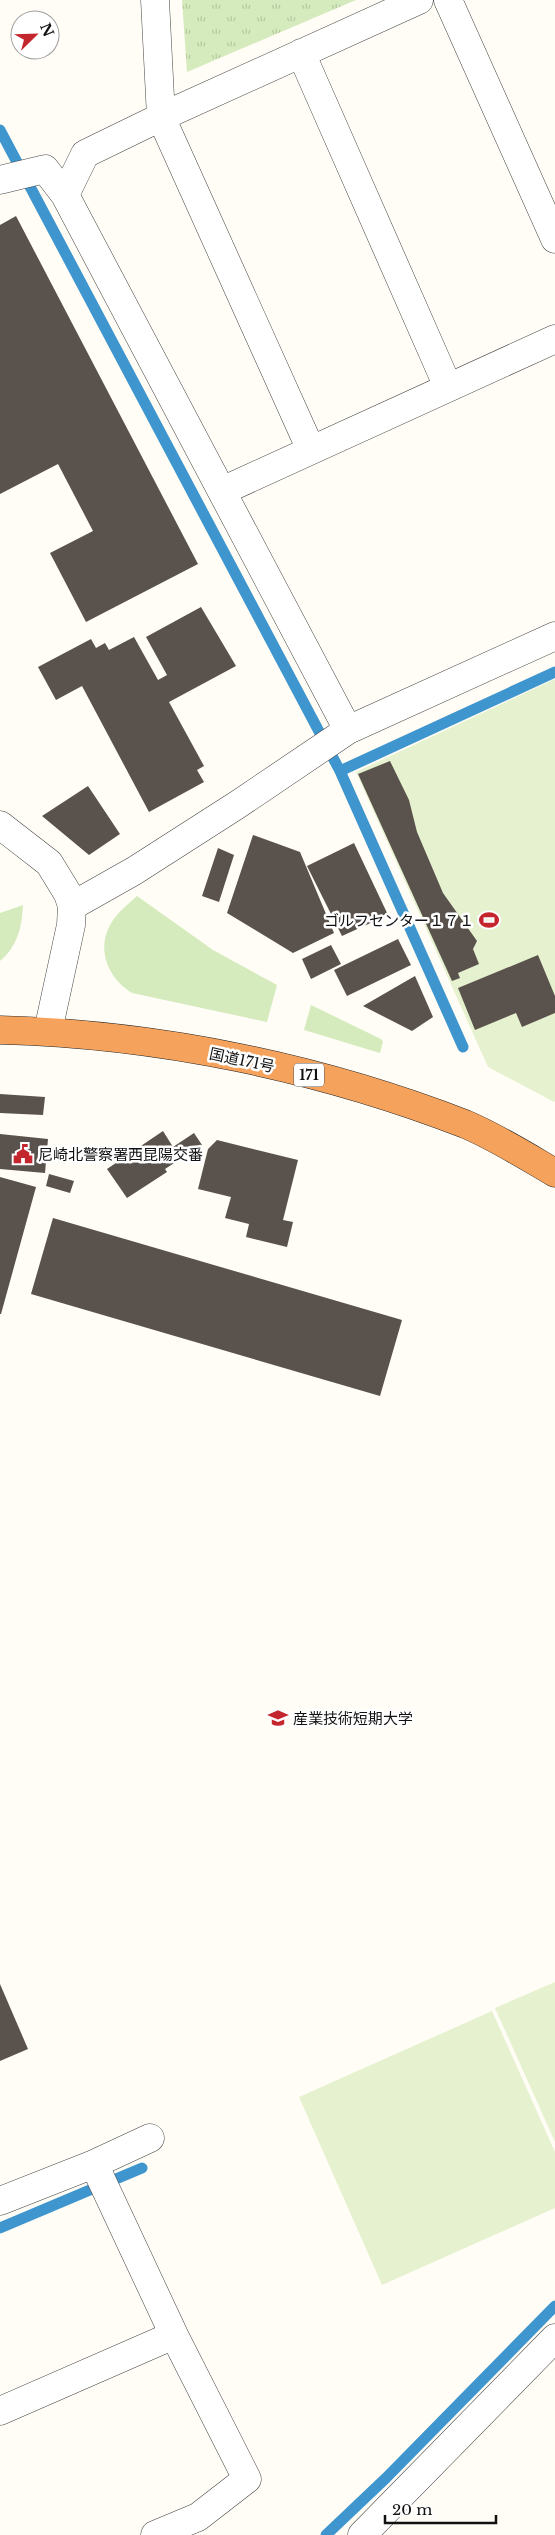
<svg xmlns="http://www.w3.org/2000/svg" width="555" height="2535" font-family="'Libre Baskerville','Noto Sans JP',serif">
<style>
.grass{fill:#d5ebbd}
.park{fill:url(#park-tufts)}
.pitch{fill:#e6f2cf}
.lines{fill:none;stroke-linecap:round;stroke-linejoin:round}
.stream{stroke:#3f96cf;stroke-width:11}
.building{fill:#5a524d}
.minor-casing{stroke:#444;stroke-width:29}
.highway-casing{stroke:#222;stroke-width:29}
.minor{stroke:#fff;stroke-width:28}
.highway{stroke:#f5a25d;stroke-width:28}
.labels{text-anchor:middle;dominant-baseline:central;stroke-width:5;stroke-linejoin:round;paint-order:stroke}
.shield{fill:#fff;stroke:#585858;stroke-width:1}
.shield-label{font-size:14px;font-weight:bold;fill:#111}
.poi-label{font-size:15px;fill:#111;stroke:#fff;text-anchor:start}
.street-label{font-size:15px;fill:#111;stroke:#fff}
</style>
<defs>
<pattern id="park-tufts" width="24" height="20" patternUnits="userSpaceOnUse" patternTransform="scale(1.25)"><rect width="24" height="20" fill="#d5ebbd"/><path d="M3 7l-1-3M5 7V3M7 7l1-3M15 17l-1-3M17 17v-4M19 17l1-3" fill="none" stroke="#b6c8a1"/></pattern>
</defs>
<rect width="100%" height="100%" fill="#fffdf5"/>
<path class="grass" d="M 137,896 L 213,950 L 277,985 L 267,1022 L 132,993 C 109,979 96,951 110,925 C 116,914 127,905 137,896 Z
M 23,905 C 22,926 18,946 0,961 L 0,913 Z
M 311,1005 L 381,1039 L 383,1042 L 380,1053 L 304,1030 Z"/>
<path class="park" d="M 182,0 L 356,0 L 187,72 Z"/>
<path class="pitch" d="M 555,679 L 555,1101 L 554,1102 L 488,1067 L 356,772 Z
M 555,1982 L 555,2142 L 495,2008 Z
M 492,2011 L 555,2152 L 555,2208 L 382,2285 L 299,2097 Z"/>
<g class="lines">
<path class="stream" d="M 0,130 L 340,771 L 463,1047
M 340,771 L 555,672
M 0,2228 L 142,2168
M 326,2535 L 386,2478 L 555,2306"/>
</g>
<path class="building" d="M 16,216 L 198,564 L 86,622 L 50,553 L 93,531 L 58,464 L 0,494 L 0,225 Z
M 201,607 L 236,666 L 169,702 L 204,766 L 197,770 L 204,782 L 149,812 L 82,686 L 56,700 L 38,667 L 91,639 L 96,648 L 105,643 L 109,650 L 134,637 L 158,680 L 167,675 L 146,637 Z
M 390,761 L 409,800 L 417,832 L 443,893 L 477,941 L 473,949 L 479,964 L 458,973 L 460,978 L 452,981 L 358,774 Z
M 88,786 L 120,834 L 89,855 L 42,816 Z
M 253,835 L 300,852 L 334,933 L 293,953 L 227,913 Z
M 354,843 L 388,915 L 342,936 L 307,866 Z
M 218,848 L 234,855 L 219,902 L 202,896 Z
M 398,939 L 411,965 L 347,996 L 334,970 Z
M 331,945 L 341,964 L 311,979 L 302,959 Z
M 538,955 L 555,996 L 555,1013 L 522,1027 L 516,1013 L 475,1030 L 458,988 Z
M 415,976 L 433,1017 L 412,1031 L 363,1006 Z
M 0,1094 L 45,1097 L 43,1115 L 0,1113 Z
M 163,1131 L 173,1147 L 194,1133 L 202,1145 L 165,1169 L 167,1172 L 127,1198 L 107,1169 Z
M 0,1134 L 48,1139 L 45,1173 L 0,1169 Z
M 217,1140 L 298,1160 L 283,1220 L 293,1222 L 287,1247 L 246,1237 L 249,1224 L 225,1218 L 231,1197 L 198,1189 L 208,1149 Z
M 49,1174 L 74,1181 L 70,1193 L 46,1186 Z
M 0,1177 L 36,1187 L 1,1314 L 0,1314 Z
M 53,1218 L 402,1320 L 380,1396 L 31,1294 Z
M 0,1984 L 28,2049 L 0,2061 Z"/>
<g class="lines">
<defs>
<path id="minor" d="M 155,0 L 161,117 L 311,450
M 448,0 L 555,239
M 301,53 L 448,387
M 0,180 L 45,169 L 65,195
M 222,491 L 555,339
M 348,730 L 65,195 L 85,154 L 161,117 L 419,0
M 0,825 L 49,863 L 68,894 L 72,906 L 71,925 L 48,1031
M 72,906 L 134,871 L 237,805 L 348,730 L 555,636
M 94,2164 L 174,2335 L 247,2479 L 198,2517 L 155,2535
M 0,2201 L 94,2164 L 150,2138
M 0,2411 L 174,2335
M 362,2535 L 555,2338"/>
<path id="highway" d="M 0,1030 C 157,1034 318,1067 465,1124 C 496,1137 526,1156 555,1173"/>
</defs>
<use href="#minor" class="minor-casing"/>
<use href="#highway" class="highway-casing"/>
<use href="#minor" class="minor"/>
<use href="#highway" class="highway"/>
</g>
<defs>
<symbol id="stadium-bare" viewBox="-9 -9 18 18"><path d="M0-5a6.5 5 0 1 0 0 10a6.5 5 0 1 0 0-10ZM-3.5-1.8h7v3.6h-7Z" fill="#c4262e" stroke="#fff" stroke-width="2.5" paint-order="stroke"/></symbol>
<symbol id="civic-bare" viewBox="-9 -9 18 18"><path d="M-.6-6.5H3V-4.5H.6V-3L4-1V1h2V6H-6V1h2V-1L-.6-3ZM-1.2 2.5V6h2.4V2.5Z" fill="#c4262e" stroke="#fff" stroke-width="2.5" paint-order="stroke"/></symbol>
<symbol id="university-bare" viewBox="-9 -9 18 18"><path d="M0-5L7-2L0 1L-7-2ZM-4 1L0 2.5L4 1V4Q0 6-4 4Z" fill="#c4262e" stroke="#fff" stroke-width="2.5" paint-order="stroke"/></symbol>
</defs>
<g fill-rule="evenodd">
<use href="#stadium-bare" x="475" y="906" width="28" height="28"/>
<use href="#civic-bare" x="9" y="1140" width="28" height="28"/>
<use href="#university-bare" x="264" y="1704" width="28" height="28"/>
</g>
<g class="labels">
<rect class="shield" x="294" y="1063.5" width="30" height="23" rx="4"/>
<g class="shield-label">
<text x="309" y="1075">171</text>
</g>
<g class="poi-label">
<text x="474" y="920" text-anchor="end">ゴルフセンター１７１</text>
<text x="38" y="1154">尼崎北警察署西昆陽交番</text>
<text x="293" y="1718">産業技術短期大学</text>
</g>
<g class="street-label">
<text transform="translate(242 1060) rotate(12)">国道171号</text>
</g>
</g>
<g transform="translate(35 35) rotate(67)"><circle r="24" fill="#ffffff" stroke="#a0a0a0"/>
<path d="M0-4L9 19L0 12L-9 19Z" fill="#c4262e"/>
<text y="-8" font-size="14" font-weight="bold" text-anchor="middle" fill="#111111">N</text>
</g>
<path d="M385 2515v8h111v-8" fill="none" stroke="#111111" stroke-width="2.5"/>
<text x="392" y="2515" font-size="15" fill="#111111" stroke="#ffffff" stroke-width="4" paint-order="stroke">20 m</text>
</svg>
